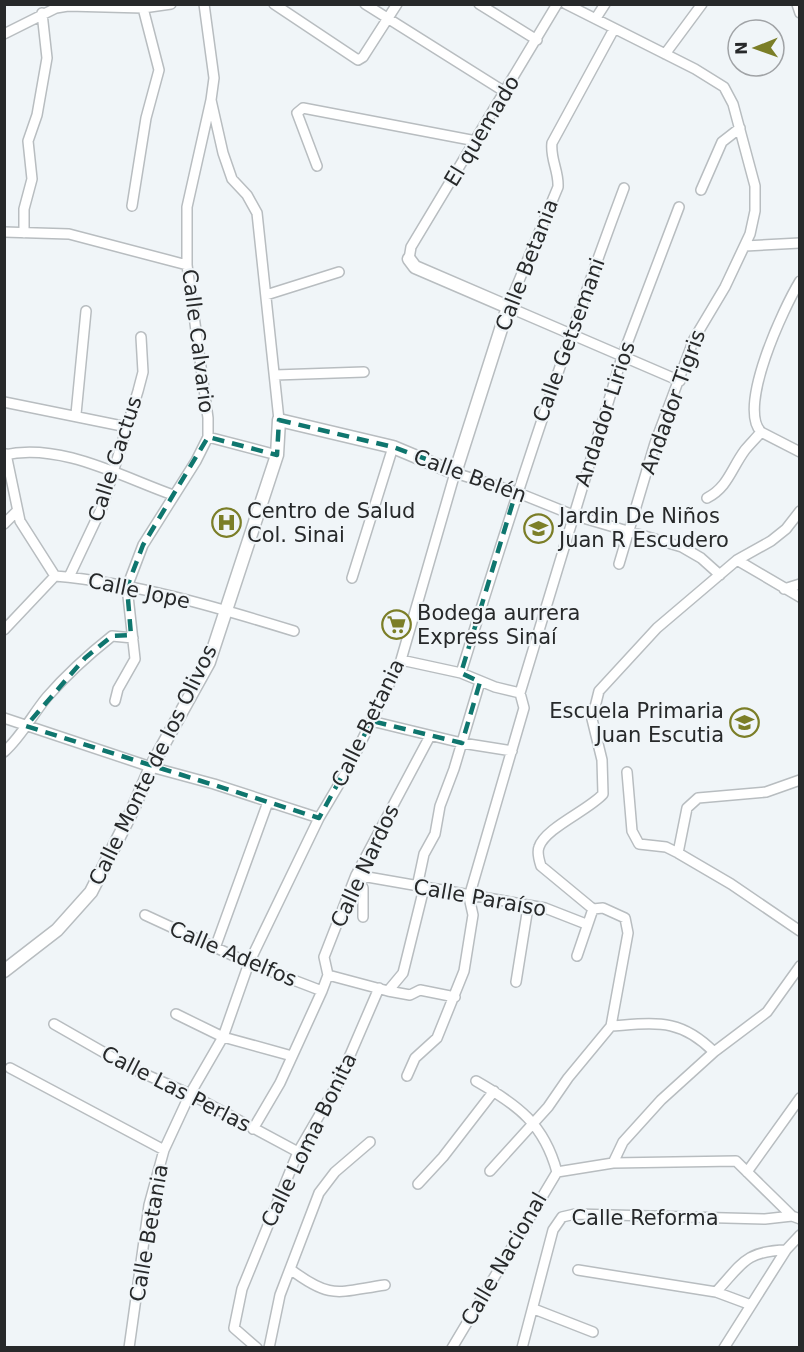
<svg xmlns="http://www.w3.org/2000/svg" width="804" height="1352" font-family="'DejaVu Sans',sans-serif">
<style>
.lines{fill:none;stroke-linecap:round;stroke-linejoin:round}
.minor-casing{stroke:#b8bdc0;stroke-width:12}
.tertiary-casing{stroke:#b8bdc0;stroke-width:15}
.minor{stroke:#fff;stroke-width:9}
.tertiary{stroke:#fff;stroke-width:12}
.marked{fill:none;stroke:#0f766e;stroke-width:4.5;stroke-dasharray:12 8;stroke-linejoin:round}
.labels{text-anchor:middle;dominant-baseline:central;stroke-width:4.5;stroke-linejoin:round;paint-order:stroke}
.street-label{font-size:21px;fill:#27292a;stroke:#f0f5f8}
.poi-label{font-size:21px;fill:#27292a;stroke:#f0f5f8;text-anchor:start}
</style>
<rect width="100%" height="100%" fill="#f0f5f8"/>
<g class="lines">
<defs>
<path id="minor" d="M 204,4 L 214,78 L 211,100 L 223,153 L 232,179 L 247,195 L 257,213 L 279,420
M 274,4 L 358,60 L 363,57 L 397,4
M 365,4 L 505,92
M 479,4 L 537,40
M 566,4 L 695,69 L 724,87 L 733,104 L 755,186 L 755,211 L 750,234 L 725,287 L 694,339 L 655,443 L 619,564
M 797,4 L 800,13
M 596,18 L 605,4
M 614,29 L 552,143 C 550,159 559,171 558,187 L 508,307 L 680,381
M 4,34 L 56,8 L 68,6 L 143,8 L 171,4
M 665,54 L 702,4
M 317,166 L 297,113 L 303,108 L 476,141
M 701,190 L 722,142 L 740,128
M 132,206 L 146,118 L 159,70 L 143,8
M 4,232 L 69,234 L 187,265
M 24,233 L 24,209 L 32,179 L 28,141 L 37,115 L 47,58 L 42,13
M 745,246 L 800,243
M 409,259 L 411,247 L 557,4
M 800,281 C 784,307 737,407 761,432 L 800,452
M 266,295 L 339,272
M 275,375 L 364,372
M 4,402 L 127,427
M 76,414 L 86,311
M 208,437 L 277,455
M 6,454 L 20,521 L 55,576
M 4,455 C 60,442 122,477 173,495
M 707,498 C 728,487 731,469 745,450 C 750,444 756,438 761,432
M 4,524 L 17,511
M 737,560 L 800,597
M 69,577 L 103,505 L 138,391 L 143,372 L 141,337
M 352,578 L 393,447
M 784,589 L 800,584
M 4,630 L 55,576 C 136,583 216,607 294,631
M 401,660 L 461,673 L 495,687 L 520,693 L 524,708 L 469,897 L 473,915 L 464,971 L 437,1038 L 415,1058 L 407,1076
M 461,673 C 511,510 564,348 624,188
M 520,693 L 622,357 L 679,207
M 115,701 L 118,689 L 135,659 L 127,587 L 143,545 L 196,461 L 208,437 L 208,418 L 187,265 L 187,207 L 211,100
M 4,718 L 151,767 L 214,784 L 319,818
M 371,721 L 462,743 L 512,751
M 4,752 C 22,736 32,715 47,697 C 67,674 88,655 112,636 L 133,638
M 627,772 L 632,831 L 639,844 L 666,847 L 678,853 L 731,884 L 800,931
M 678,853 L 687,808 L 698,798 L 766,792 L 800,780
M 356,875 L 545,908 L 586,924
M 356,875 L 363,888 L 363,917
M 417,887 L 424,854 L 435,834 L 440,806 L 454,769 L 480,682
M 145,915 L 249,963 L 322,991
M 215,948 L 268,802
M 577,956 L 593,909
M 328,975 L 388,991 L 410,995 L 420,990 L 455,997
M 516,982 L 528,907
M 388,991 L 403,973 L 424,888
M 176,1014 L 223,1037 L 292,1056
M 54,1024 L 131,1068 L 190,1094 L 298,1152
M 611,1026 C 657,1023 680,1018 714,1052
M 10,1068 L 164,1150
M 476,1081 C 518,1105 544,1124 557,1172
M 253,1129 L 280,1083 L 322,991 L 328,975 L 324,957 L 356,875 L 430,736
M 613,1163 L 623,1142 L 661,1100 L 714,1052 L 767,1012 L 800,966
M 490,1171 L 548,1107 L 568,1078 L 611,1026 L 628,933 L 625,918 L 603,908 L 593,909 L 541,866 C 539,860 537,852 539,847 C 545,828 589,810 603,794 L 602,760 L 592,719 L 599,691 L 657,628 L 737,560 L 771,541 L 786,529 L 800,511
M 557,1172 L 613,1163 L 736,1161 L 792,1216 L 800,1219
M 747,1172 L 800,1098
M 418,1184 L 443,1157 L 494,1091
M 290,1269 C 331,1300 337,1292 385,1285
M 578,1270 L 716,1292 L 751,1305
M 716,1292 C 742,1264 745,1251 786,1250
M 534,1309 L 593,1332
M 129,1348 L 149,1205 L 164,1150 L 190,1094 L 223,1037 L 249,963 L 319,818 L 348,769 L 401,660 L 455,473 L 516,492 L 573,515 L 682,547 L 701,558 L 720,575
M 257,1348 L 234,1328 L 242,1289 L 298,1152 L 338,1083 L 379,988
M 269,1348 L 280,1295 L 319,1193 L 335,1172 L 370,1142
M 452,1348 L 557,1172
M 522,1348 L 553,1230 L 562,1217 L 575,1214 L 765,1219 L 792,1216
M 724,1348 L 786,1250 L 800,1235"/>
<path id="tertiary" d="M 4,971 L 57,930 L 91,892 L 132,811 L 151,767 L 209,662 L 277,455 L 279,420 L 393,447 L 455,473 L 508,307 L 415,267 L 409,259"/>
</defs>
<use href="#minor" class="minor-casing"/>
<use href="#tertiary" class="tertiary-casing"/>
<use href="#minor" class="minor"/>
<use href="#tertiary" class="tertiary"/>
</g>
<path class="marked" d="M 279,420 L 393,447 L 516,492 L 461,673 L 480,682 L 462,743 L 372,721 L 319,818 L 26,726 L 85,658 L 112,636 L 131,635 L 127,587 L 143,545 L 208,437 L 277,455 Z"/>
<defs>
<symbol id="hospital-ring" viewBox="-11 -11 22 22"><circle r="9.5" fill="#f0f5f8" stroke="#7b7e27" stroke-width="1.5"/><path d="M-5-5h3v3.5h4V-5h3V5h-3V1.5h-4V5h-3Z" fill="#7b7e27"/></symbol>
<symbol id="school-ring" viewBox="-11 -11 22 22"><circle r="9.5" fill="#f0f5f8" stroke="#7b7e27" stroke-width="1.5"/><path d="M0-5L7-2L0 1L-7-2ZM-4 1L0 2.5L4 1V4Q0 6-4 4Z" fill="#7b7e27"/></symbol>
<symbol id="supermarket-ring" viewBox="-11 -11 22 22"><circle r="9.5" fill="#f0f5f8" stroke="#7b7e27" stroke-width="1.5"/><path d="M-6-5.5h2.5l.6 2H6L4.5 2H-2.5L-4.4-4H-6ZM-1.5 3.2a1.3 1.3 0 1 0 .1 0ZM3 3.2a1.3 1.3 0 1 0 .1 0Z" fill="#7b7e27"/></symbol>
</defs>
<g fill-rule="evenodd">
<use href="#hospital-ring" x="210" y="506" width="33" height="33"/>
<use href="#school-ring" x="522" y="512" width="33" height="33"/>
<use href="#supermarket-ring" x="380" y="608" width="33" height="33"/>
<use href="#school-ring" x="728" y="706" width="33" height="33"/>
</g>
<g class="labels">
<g class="street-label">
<text transform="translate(482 131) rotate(-59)">El quemado</text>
<text transform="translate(527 265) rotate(-69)">Calle Betania</text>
<text transform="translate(569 340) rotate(-70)">Calle Getsemani</text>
<text transform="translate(198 341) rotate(83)">Calle Calvario</text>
<text transform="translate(673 402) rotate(-70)">Andador Tigris</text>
<text transform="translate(605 414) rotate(-72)">Andador Lirios</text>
<text transform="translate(115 459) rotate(-72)">Calle Cactus</text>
<text transform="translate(470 476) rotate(20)">Calle Belén</text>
<text transform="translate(139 591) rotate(12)">Calle Jope</text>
<text transform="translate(368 723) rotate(-64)">Calle Betania</text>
<text transform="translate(153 765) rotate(-64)">Calle Monte de los Olivos</text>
<text transform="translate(365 866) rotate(-65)">Calle Nardos</text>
<text transform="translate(480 898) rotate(10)">Calle Paraíso</text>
<text transform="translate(233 954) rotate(23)">Calle Adelfos</text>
<text transform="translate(176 1089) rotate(27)">Calle Las Perlas</text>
<text transform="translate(309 1140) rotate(-64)">Calle Loma Bonita</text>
<text x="645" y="1218">Calle Reforma</text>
<text transform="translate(149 1233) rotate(-80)">Calle Betania</text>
<text transform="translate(504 1259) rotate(-60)">Calle Nacional</text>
</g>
<g class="poi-label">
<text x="247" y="511">Centro de Salud<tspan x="247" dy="24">Col. Sinai</tspan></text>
<text x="559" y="516">Jardin De Niños<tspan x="559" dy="24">Juan R Escudero</tspan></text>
<text x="417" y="613">Bodega aurrera<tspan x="417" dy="24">Express Sinaí</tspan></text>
<text x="724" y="711" text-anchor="end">Escuela Primaria<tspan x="724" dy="24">Juan Escutia</tspan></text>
</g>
</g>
<rect width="804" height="1352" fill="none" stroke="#27292a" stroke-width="12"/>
<g transform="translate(756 48) rotate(269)"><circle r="28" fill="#f0f5f8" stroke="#a0a3a6" stroke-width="1.5"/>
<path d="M0-4.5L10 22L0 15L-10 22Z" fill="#7b7e27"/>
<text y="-9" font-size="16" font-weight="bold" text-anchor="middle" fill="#27292a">N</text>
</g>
</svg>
